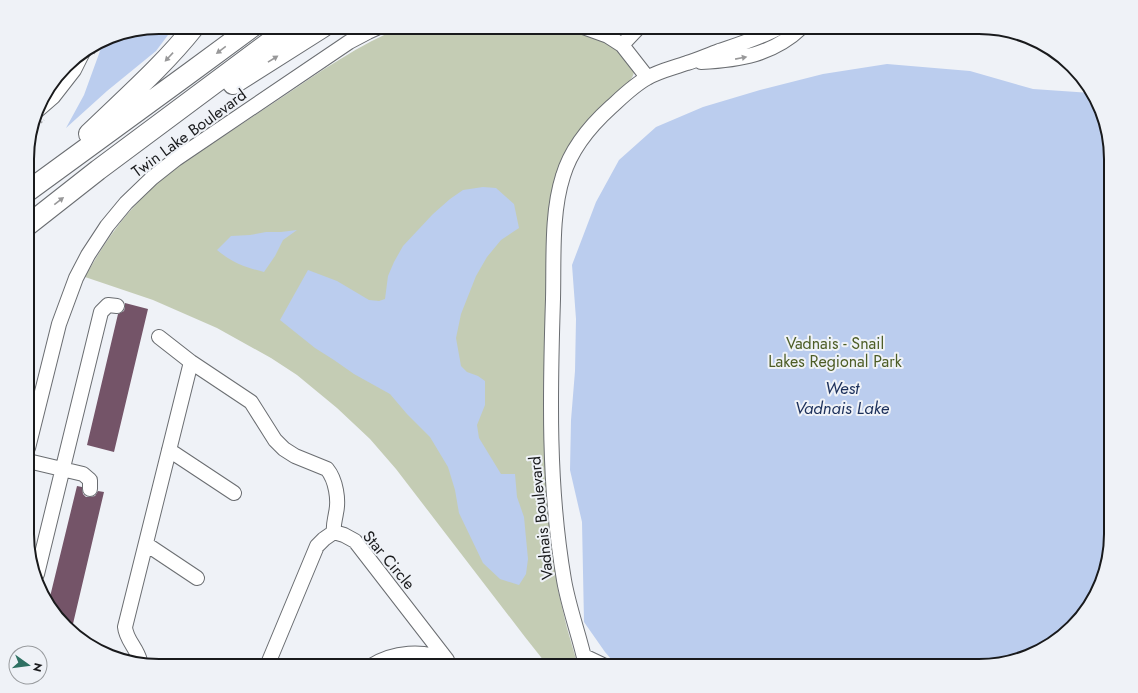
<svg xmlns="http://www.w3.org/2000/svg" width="1138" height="693" font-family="Jost,sans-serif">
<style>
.green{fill:#c4ccb4}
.water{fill:#bbcdee}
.building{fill:#745468}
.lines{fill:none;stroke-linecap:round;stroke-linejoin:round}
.minor-casing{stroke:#6a6d71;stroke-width:16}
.highway-casing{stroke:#6a6d71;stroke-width:22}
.path{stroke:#a3a5a9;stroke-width:1.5;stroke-dasharray:2 2;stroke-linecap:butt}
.minor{stroke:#fff;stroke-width:14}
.highway{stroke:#fff;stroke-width:20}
.oneway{fill:#989899}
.labels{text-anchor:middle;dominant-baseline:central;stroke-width:4;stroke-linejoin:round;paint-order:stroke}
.street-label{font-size:16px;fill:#191a1c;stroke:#eff2f7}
.park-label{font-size:16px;fill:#4d5d26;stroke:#eff2f7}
.water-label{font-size:17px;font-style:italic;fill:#1c305b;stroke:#eff2f7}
.rim{fill:none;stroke:#191a1c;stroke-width:2}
</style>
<rect width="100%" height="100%" fill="#eff2f7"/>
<path class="green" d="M 403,27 L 556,27 L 593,37 L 605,41 L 618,51 L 634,70 C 634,74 633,76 631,79 C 626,86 617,92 611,98 C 602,106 593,115 585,124 C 562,149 553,180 549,213 L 543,401 L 548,499 L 553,557 L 558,590 L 567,628 L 578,666 L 548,666 L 525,637 L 396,469 L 370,439 L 337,408 L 297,375 L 271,358 L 217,328 L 153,300 L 85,277 C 102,246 122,217 148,192 C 167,173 190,158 213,143 C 236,128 258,113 281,98 C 320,72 359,44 403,27 Z"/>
<path class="water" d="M 159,27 L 174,27 L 156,51 L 107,91 L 66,128 L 84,95 L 104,40 L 109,37 Z
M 887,64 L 970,71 L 1033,89 L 1091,93 L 1111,150 L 1111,542 L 1093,600 L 1045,648 L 987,666 L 617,666 L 605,652 L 584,622 L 582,522 L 570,470 L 571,420 L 575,371 L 576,319 L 572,265 L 596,202 L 619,160 L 656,127 L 703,107 L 760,90 L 823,74 Z
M 483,187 L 496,188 L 514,204 L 519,228 L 501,240 L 487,257 L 476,276 L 461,314 L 456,338 L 461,366 L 467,372 L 478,376 L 485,381 L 485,405 L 477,425 L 479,438 L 501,474 L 515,474 L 517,497 L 524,517 L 528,559 L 526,574 L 519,585 L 500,579 L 483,563 L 459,513 L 455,490 L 448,467 L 430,437 L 407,414 L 390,394 L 354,374 L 334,360 L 315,348 L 280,320 L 308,270 L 337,281 L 369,300 L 379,301 L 385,299 L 388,276 L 394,262 L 403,246 L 433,214 L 450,199 L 463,190 Z
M 297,230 L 283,240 L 275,256 L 264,272 C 244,267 233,263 217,250 L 231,236 L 250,235 L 266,232 L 281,232 Z"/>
<path class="building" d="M 125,303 L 148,309 L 114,452 L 87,445 L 118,314 L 124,311 L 125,307 Z
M 77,486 L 82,487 L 83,494 L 86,497 L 90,497 L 95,496 L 98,491 L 104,492 L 72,628 L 49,607 L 48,605 Z"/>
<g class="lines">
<defs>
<path id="minor" d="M 583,27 L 608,36 L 622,45 L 647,77
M 622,45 L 639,27
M 701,62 C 739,60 773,55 802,27
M 38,110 L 53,97 L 74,70 L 82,54
M 159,337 L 191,362 L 251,402 L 275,440 L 284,449 L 295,456 L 327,469 C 336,480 339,500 336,513 C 335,520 333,525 334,532
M 28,448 L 59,324 L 76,278 L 88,255 L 107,226 L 126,203 L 152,178 L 176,159 L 349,42 L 368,32 L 379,27
M 169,450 L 234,493
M 28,461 L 83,474 L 90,480 L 90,489
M 146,544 L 197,578
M 37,574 L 101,312 L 108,305 L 117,306
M 584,656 L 605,666
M 140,661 C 137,648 126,640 125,627 L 191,362
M 267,666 L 317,546 L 324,539 L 334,532 L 344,535 L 355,541 L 447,660
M 371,666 C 393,652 424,649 447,661
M 586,666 C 580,637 569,609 564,580 C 548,487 550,393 553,299 C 554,260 551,213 563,176 C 571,149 590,126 611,107 C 622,97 634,85 647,78 C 659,71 673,68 687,63 C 697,60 708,55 719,51 C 740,44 760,38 780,27"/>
<path id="highway" d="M 233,84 L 323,27
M 89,134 C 125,99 163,66 194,27
M 28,191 L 191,72 L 252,27
M 28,225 L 98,170 L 290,27"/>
</defs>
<use href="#minor" class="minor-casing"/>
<use href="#highway" class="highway-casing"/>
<path class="path" d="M 556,27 L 572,31
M 389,34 L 408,27
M 94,54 L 98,44
M 32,131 L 44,120
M 28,482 L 30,473"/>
<use href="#minor" class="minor"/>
<use href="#highway" class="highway"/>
</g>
<defs><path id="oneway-solid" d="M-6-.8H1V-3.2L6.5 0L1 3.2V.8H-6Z"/></defs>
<g class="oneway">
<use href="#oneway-solid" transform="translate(221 50) rotate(143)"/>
<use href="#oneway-solid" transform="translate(169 57) rotate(133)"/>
<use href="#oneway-solid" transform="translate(741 58) rotate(-11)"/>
<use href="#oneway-solid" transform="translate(273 59) rotate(-32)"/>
<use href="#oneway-solid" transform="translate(59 201) rotate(-38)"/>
</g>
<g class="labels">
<g class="street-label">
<text transform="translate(189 133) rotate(-36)">Twin Lake Boulevard</text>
<text transform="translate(541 518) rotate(-96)">Vadnais Boulevard</text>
<text transform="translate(389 560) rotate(50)">Star Circle</text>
</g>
<g class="park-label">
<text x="835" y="343">Vadnais - Snail<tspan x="835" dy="18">Lakes Regional Park</tspan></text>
</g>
<g class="water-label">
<text x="842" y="388">West<tspan x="842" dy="20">Vadnais Lake</tspan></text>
</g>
</g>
<path d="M0 0H1138V693H0ZM159 34H979A125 125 0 0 1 1104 159V534A125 125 0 0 1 979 659H159A125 125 0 0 1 34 534V159A125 125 0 0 1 159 34Z" fill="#eff2f7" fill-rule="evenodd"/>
<path class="rim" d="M159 34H979A125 125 0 0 1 1104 159V534A125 125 0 0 1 979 659H159A125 125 0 0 1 34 534V159A125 125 0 0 1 159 34Z"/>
<g transform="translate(28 665) rotate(104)"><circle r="19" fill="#eff2f7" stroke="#999c9f"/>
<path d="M0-3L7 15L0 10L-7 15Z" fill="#2f7163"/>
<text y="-6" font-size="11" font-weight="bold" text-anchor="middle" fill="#191a1c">N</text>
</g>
</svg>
